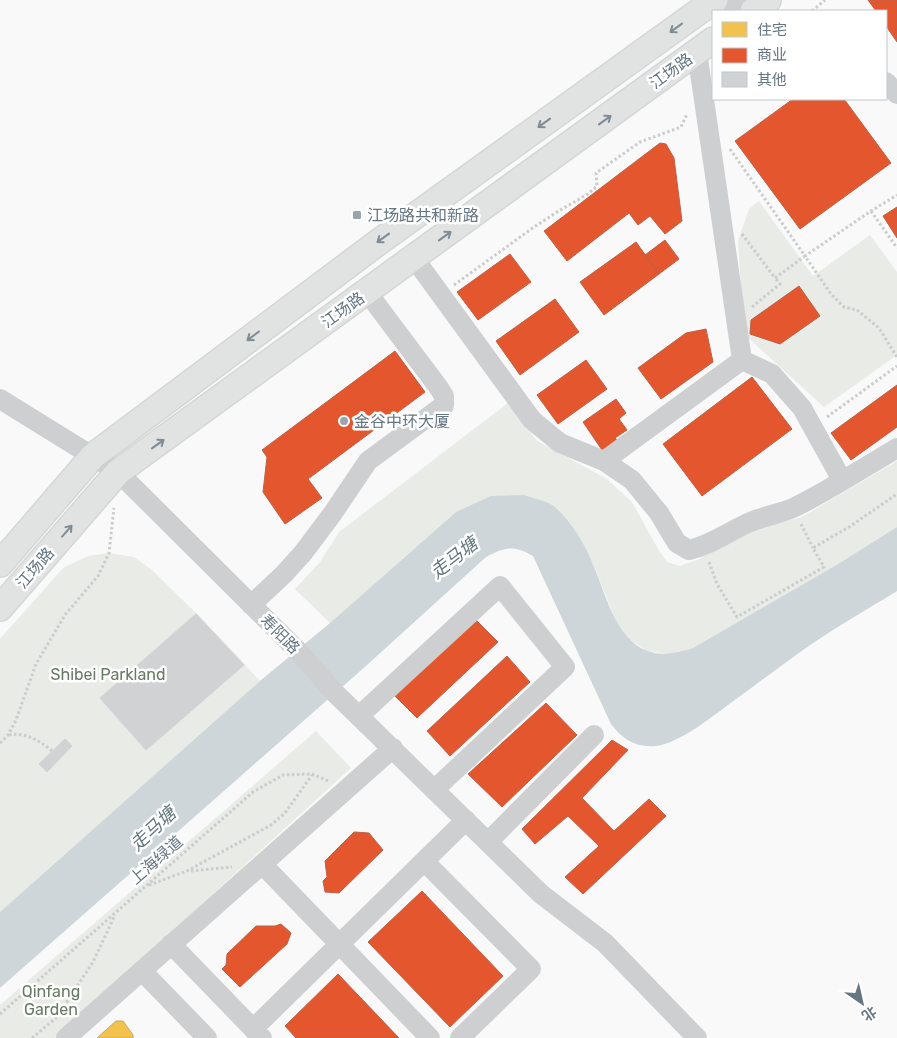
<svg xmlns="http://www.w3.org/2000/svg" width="897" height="1038" font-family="Rubik,'Noto Sans SC',sans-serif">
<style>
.green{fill:#e8ebe6}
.water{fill:#ced6d9}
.homes{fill:#f2c14e;stroke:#c8aa5e}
.shops{fill:#e4572e;stroke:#be6048}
.building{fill:#d0d2d3;stroke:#e8e8e8}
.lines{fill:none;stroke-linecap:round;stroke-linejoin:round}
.major-casing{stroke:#d5d6d7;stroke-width:28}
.path{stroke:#cbcccd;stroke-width:3;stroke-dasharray:2.5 2.5;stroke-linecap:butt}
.minor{stroke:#cecfd0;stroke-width:20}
.major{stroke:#e1e2e2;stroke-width:25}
.oneway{stroke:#7e8c96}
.poi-dot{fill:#99a4ac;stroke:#fff;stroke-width:2}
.labels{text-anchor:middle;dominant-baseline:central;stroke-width:5;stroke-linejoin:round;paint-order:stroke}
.street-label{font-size:16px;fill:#657683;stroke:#fff}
.poi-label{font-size:16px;fill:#657683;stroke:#fff;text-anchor:start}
.park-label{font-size:16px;fill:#687a64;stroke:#fff}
.water-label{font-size:18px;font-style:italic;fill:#60757c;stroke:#fff}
</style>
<rect width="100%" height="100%" fill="#f9f9f9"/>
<path class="green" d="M 759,201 L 813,276 L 870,235 L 897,272 L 897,355 L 824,407 L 744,334 L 738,241 L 749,209 Z
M 508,403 L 537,441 L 607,479 L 632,502 L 658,549 L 667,562 L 680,566 L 699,559 L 744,533 L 773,522 L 800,518 L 897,461 L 897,527 L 838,564 L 693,648 L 669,654 L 648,651 L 627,638 L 617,623 L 592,561 L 456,512 L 330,623 L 295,589 L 320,562 L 339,532 Z
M 109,553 L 134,557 L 152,570 L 196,613 L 260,681 L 0,912 L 0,639 L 63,568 L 88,556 Z
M 316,731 L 351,768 L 55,1038 L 0,1038 L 0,1005 Z"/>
<path class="water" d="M 524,495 C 534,499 549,501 556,508 C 572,523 584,543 592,562 C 605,591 615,640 648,651 C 663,657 678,652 693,648 L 838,564 L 897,527 L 897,591 C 866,610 833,629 803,650 C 779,667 756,685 732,702 C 713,716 680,743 656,746 C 636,748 622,739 611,724 L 533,556 C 513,545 506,547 486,557 L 367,665 L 0,988 L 0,912 L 260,681 L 330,623 L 456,512 L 491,496 Z"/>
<path class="homes" d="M 116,1021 L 123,1021 L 133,1035 L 133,1038 L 97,1038 Z"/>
<path class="shops" d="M 868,0 L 897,0 L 897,42 L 886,26 L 886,11 L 876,11 Z
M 793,99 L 844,99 L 891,163 L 800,229 L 735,141 Z
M 660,143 L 666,144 L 674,158 L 682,221 L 665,234 L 650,216 L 638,225 L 629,213 L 567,261 L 544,231 Z
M 897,207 L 897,238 L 883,216 Z
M 665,240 L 679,259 L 659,274 L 645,255 Z
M 636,242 L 659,274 L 604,315 L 580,282 Z
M 510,254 L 531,282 L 478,320 L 457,292 Z
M 799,286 L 820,316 L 780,344 L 750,334 L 751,320 Z
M 555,299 L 579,332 L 520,375 L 496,341 Z
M 706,329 L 713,362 L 661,399 L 638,368 L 686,333 Z
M 395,351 L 425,392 L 308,479 L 322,498 L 285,524 L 263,492 L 267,457 L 262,450 Z
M 586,360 L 607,389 L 558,424 L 537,395 Z
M 752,377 L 792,429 L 702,496 L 663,444 Z
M 897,385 L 897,427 L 851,460 L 831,433 Z
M 616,399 L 626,413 L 619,419 L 627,430 L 615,438 L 619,442 L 604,453 L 583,422 Z
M 475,619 L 498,642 L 417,718 L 393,694 Z
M 507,656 L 530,682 L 450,756 L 427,731 Z
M 546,703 L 577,735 L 502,807 L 468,774 Z
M 612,740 L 628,750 L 582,798 L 614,831 L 649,799 L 666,816 L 583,894 L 565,877 L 599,846 L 568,816 L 535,844 L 522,829 Z
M 354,832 L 369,833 L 383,850 L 339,893 L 325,892 L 323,881 L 327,877 L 325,861 Z
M 422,891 L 503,976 L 450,1027 L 368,942 Z
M 281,924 L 291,933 L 287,944 L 240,987 L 222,969 L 226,965 L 227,954 L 256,926 L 275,926 Z
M 338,974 L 399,1038 L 296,1038 L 285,1026 Z"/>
<path class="building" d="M 196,613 L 245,665 L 146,751 L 99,698 Z
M 65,738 L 73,746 L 47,773 L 38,764 Z"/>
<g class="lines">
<defs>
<path id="major" d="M 753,11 L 768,0
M 0,564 L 93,456 L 376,244 L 715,0
M 0,608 L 118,472 L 713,40"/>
</defs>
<use href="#major" class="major-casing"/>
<path class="path" d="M 812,11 L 825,0
M 730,149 L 805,256 L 871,211 L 897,195
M 871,211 L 897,248
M 742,234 L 775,278 L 805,256 L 831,294 L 844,307 L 857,310 L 879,328 L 897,357
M 454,285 L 534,227 L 557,212 L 588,194 L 597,186 L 596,173 L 640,142 L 681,127 L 687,114
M 752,307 L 780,284 L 775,278
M 827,417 L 897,366
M 801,524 L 813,548
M 709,562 L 717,584 L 737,617 L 824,567 L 813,548 L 849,527 L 897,494
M 9,735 C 25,732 39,740 52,751
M 0,743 L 8,735 L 16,720 L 36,664 L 65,615 L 98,576 L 109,553 L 114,508
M 191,871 L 232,867
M 149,885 L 187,871 L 271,825 L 285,813 L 312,775
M 0,1014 L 253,792 L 283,775 L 312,774 L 328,781
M 32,1038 L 56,1018 L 93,962 L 115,915"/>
<path class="minor" d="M 726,0 L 766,11
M 697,52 L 742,360
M 886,82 L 897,94
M 414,258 L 532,420 L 560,443 L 604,461 L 632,480 L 659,513 L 677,543 L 689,550 C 711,545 728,532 748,523 C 763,516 780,514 795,507 C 830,490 863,468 897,448
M 742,360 L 772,374 L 802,408 L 842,480
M 0,399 L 118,472 L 297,650 L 336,694 L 541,894 L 605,943 L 697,1038
M 604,461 L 742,360
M 251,605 L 284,574 L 303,553 L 333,513 L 368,461 L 444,405 L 444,396 L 439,388 L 367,292
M 359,716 L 500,586 L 565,667 L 435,789
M 488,842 L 594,735
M 424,861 L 531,969 L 460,1038
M 262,864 L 430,1038
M 171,944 L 262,1038
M 142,971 L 207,1038
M 253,1029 L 466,820
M 66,1038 L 393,748"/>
<use href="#major" class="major"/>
</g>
<defs><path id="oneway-shaft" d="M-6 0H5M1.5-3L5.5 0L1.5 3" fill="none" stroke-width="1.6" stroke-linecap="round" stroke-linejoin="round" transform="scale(1.25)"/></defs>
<g class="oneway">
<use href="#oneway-shaft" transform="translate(676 28) rotate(144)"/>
<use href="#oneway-shaft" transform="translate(605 120) rotate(-36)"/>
<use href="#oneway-shaft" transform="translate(544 123) rotate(144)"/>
<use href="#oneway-shaft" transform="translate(445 236) rotate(-36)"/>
<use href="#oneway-shaft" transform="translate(383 238) rotate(144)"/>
<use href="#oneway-shaft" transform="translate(253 336) rotate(143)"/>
<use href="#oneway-shaft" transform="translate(158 444) rotate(-36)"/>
<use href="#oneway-shaft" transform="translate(67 531) rotate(-49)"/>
</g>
<g class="poi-dot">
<rect x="352" y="210" width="10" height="10" rx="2.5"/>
<circle cx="344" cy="421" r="5"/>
</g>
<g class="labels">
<g class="street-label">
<text transform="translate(671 71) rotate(-36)">江场路</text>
<text transform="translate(343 310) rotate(-36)">江场路</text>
<text transform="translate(35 568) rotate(-49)">江场路</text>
<text transform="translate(280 634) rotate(45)">寿阳路</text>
<text transform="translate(156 860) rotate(-41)">上海绿道</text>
</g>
<g class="poi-label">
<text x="367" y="215">江场路共和新路</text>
<text x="354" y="421">金谷中环大厦</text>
</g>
<g class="park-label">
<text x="108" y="674">Shibei Parkland</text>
<text x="51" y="991">Qinfang<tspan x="51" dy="18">Garden</tspan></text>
</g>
<g class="water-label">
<text transform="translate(454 558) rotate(-38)">走马塘</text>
<text transform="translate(153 829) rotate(-43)">走马塘</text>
</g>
</g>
<rect x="712" y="10" width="175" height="90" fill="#ffffff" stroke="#c1c8cd"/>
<rect x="722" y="22" width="25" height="15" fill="#f2c14e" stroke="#c1c8cd"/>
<text x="757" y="35" font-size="15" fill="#657683">住宅</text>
<rect x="722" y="48" width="25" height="15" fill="#e4572e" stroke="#c1c8cd"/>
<text x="757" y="60" font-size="15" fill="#657683">商业</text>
<rect x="722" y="72" width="25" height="15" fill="#d0d2d3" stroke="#c1c8cd"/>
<text x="757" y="85" font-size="15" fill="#657683">其他</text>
<g transform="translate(862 1003) rotate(146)" stroke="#ffffff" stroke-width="4" paint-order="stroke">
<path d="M0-4L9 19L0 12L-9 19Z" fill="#657683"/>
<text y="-8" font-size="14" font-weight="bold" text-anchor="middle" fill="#657683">北</text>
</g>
</svg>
